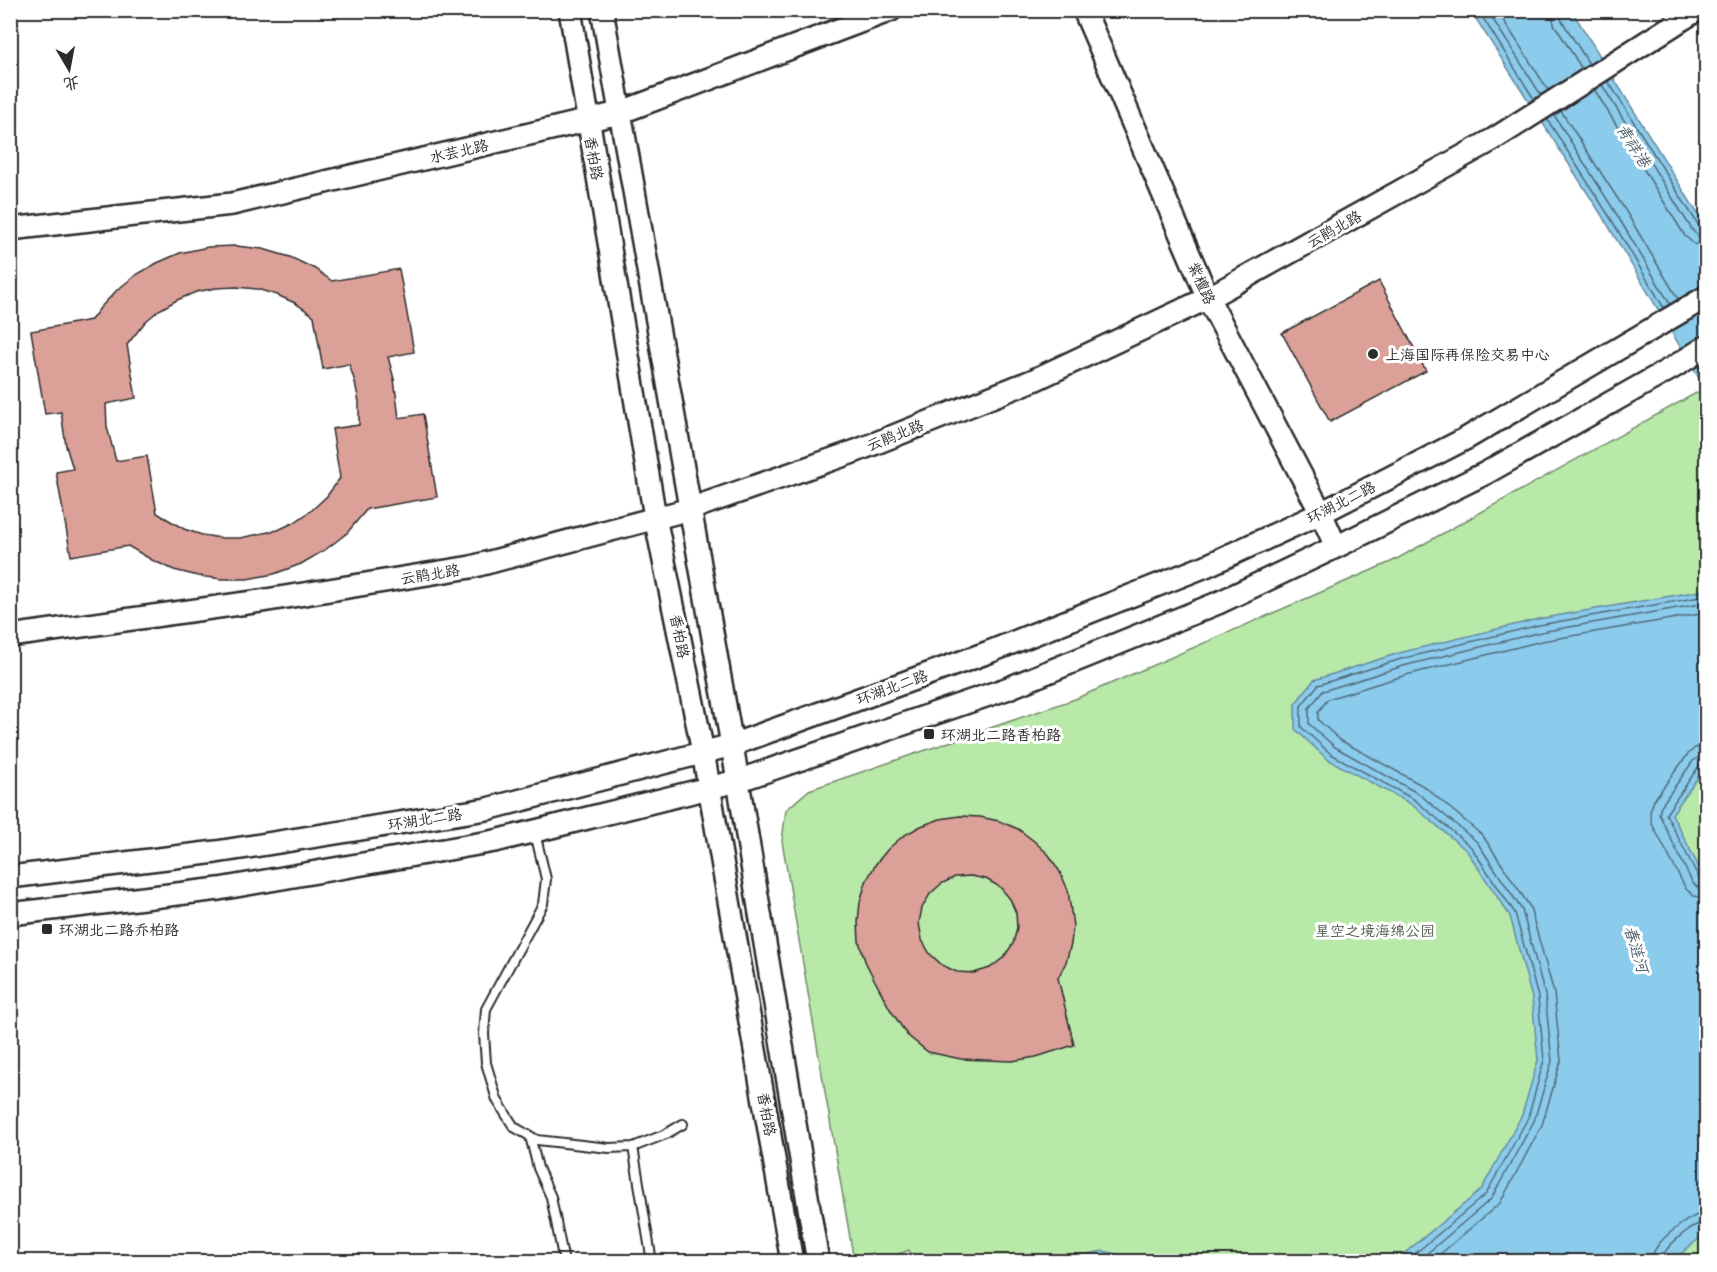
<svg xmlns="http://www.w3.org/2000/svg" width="1717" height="1272" font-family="Delius,'LXGW WenKai TC',sans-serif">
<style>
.green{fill:#b8e9a9;stroke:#728a6a;stroke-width:1.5}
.water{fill:#8bcbec;stroke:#658b9f;stroke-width:1.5}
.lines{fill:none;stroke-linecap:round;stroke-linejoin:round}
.shore{stroke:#516b78;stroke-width:1.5}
.building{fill:#dba199;stroke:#2b2b2b;stroke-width:1.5;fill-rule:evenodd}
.lane-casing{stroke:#2b2b2b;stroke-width:12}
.secondary-casing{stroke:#2b2b2b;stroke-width:26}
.lane{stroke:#fff;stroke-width:8}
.secondary{stroke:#fff;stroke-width:21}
.poi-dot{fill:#2b2b2b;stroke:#fff;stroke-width:2}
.labels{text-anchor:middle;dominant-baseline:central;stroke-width:6;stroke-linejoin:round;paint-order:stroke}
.street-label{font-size:15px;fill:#2b2b2b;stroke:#fff}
.poi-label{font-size:15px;fill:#2b2b2b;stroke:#fff;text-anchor:start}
.park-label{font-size:15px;fill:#4e5a4a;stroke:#fff}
.water-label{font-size:16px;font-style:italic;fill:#485b65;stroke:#fff}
</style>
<rect width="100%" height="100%" fill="#fff"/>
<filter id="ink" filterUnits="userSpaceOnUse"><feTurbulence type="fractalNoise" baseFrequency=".0167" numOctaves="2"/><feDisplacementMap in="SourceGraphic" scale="12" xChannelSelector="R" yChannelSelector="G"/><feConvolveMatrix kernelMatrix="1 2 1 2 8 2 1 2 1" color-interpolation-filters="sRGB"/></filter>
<g filter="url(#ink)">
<path class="green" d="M 1705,388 L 1706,390 L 1706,1261 L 914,1262 L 909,1250 L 881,1261 L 854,1261 L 782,841 L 786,810 L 809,790 L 1075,699 L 1393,561 Z"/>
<path class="water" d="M 1471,11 L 1572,11 L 1706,227 L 1706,390 L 1606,222 Z
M 1706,590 L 1706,766 L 1672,814 L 1706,881 L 1706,1233 L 1672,1261 L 1380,1261 L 1401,1256 L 1481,1190 L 1522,1115 L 1538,1060 L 1532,998 L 1510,916 L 1467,851 L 1411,804 L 1327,759 L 1295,729 L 1295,704 L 1314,680 L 1399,653 L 1538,619 Z
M 1103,1251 L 1149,1261 L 1052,1261 Z"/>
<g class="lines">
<path class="shore" d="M 1478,10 L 1534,99
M 1487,10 L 1541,95
M 1497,10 L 1548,90
M 1551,10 L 1554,24 L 1582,69
M 1560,10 L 1561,19 L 1589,64
M 1608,81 L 1699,226 L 1706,229
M 1602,85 L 1693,231 L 1698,236 L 1706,237
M 1594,89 L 1685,236 L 1694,244 L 1706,246
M 1561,111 L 1625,210 L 1678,299
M 1554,115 L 1617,215 L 1670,304
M 1547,119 L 1611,219 L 1664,308
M 1706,746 L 1695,748 L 1688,754 L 1654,800 L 1650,812 L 1652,824 L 1686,889 L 1694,896 L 1706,898
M 1706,756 L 1699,757 L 1693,761 L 1661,806 L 1659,814 L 1692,882 L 1698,888 L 1706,889
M 1706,763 L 1699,766 L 1666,814 L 1699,878 L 1706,882
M 1405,1262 L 1486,1194 L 1528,1118 L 1544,1060 L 1538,997 L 1515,913 L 1471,847 L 1415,800 L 1331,754 L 1301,727 L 1301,706 L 1318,685 L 1401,659 L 1539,625 L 1706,596
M 1417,1262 L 1491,1199 L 1534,1121 L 1552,1061 L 1545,995 L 1522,910 L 1477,842 L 1419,794 L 1335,747 L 1309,724 L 1309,708 L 1323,691 L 1403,666 L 1541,632 L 1706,603
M 1431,1262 L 1500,1203 L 1542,1125 L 1561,1061 L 1554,993 L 1530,907 L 1483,836 L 1425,787 L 1340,740 L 1318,720 L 1318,712 L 1328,699 L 1406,675 L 1542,641 L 1706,613
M 1652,1262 C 1653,1256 1653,1252 1656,1248 C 1663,1236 1693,1213 1706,1213
M 1661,1262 C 1662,1248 1693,1223 1706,1222"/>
</g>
<path class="building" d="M 236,246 L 263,249 L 290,257 L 315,269 L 332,281 L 399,269 L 414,352 L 388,357 L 394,379 L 399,418 L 423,414 L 437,497 L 367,509 L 347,533 L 325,550 L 301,564 L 274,574 L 247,579 L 222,579 L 198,576 L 174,570 L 152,560 L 128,546 L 71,556 L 56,472 L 73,469 L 66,446 L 61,412 L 45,414 L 31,331 L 91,320 L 100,308 L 117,290 L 136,275 L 157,263 L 180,253 L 208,247 ZM 236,287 L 257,289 L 277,295 L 295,303 L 314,316 L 323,369 L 349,364 L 355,382 L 359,402 L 359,425 L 332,429 L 340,478 L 327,496 L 312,510 L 295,522 L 278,530 L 240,538 L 221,538 L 202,535 L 184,529 L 157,513 L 147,456 L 116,461 L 107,427 L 106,404 L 136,398 L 127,345 L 145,322 L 159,310 L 177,300 L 196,292 L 216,288 Z
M 1379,281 L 1426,371 L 1330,422 L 1282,333 Z
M 960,816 L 980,817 L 999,821 L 1018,829 L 1034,841 L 1049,855 L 1060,872 L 1068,890 L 1073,926 L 1071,944 L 1066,962 L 1058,978 L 1074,1045 L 1036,1057 L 1012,1061 L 961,1059 L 928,1052 L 907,1035 L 890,1009 L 874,979 L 865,961 L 859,941 L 858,922 L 860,902 L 866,882 L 875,865 L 888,849 L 903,836 L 921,826 L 940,819 ZM 971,876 L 986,879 L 1000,887 L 1010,899 L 1016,913 L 1017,928 L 1013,944 L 1003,958 L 990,968 L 974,973 L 957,972 L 942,965 L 930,954 L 922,940 L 919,923 L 922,908 L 930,894 L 941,884 L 955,877 Z"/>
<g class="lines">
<defs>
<path id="lane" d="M 535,833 L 546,879 L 543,904 L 486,1009 L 484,1034 L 486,1063 L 497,1100 L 514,1127 L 537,1140 L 609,1148 L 633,1147 L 666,1134 L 683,1124
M 530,1136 L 538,1168 L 551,1197 L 564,1262
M 633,1147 L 652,1262"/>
<path id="secondary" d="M 570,10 L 655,517 L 703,752 L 792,1262
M 602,10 L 732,745 L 818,1262
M 1084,10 L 1208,298 L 1321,513 L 1336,547
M 10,229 L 232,204 L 619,113 L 891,10
M 10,636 L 261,601 L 471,567 L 690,509 L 856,451 L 1034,380 L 1208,298 L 1494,139 L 1697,10
M 10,877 L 216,852 L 487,809 L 732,745 L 989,652 L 1206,566 L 1321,513 L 1467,438 L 1706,297
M 10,914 L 219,889 L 495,841 L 737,781 L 1006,689 L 1218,603 L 1336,547 L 1486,473 L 1672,368 L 1706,347"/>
</defs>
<use href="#lane" class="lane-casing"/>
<use href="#secondary" class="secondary-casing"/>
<use href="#lane" class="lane"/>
<use href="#secondary" class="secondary"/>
</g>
</g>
<g class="poi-dot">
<circle cx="1373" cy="354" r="6"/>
<rect x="923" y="728" width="12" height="12" rx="3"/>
<rect x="41" y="923" width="12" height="12" rx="3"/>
</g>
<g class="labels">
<g class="street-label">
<text transform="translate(459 151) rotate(-13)">水芸北路</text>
<text transform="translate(594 158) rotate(80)">香柏路</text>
<text transform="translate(1334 229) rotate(-29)">云鹃北路</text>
<text transform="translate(1202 283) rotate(66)">紫檀路</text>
<text transform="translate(895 435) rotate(-22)">云鹃北路</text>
<text transform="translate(1341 502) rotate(-27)">环湖北二路</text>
<text transform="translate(430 574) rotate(-9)">云鹃北路</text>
<text transform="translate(680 636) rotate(79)">香柏路</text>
<text transform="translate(892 687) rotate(-20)">环湖北二路</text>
<text transform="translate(425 819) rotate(-9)">环湖北二路</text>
<text transform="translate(767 1114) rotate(80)">香柏路</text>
</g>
<g class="poi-label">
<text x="1385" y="354">上海国际再保险交易中心</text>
<text x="941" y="734">环湖北二路香柏路</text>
<text x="59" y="929">环湖北二路乔柏路</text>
</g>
<g class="park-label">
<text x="1375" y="930">星空之境海绵公园</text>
</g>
<g class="water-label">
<text transform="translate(1634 145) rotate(57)">青祥港</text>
<text transform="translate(1637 949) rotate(73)">春涟河</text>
</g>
</g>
<rect width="1717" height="1272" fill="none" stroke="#fff" stroke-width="36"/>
<rect x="18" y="18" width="1681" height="1236" fill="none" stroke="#2b2b2b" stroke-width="2" filter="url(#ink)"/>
<g transform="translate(69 69) rotate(170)" stroke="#ffffff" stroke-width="4.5" paint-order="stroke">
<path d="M0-4.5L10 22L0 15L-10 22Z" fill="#2b2b2b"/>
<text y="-9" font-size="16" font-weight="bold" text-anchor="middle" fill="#2b2b2b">北</text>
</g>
</svg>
